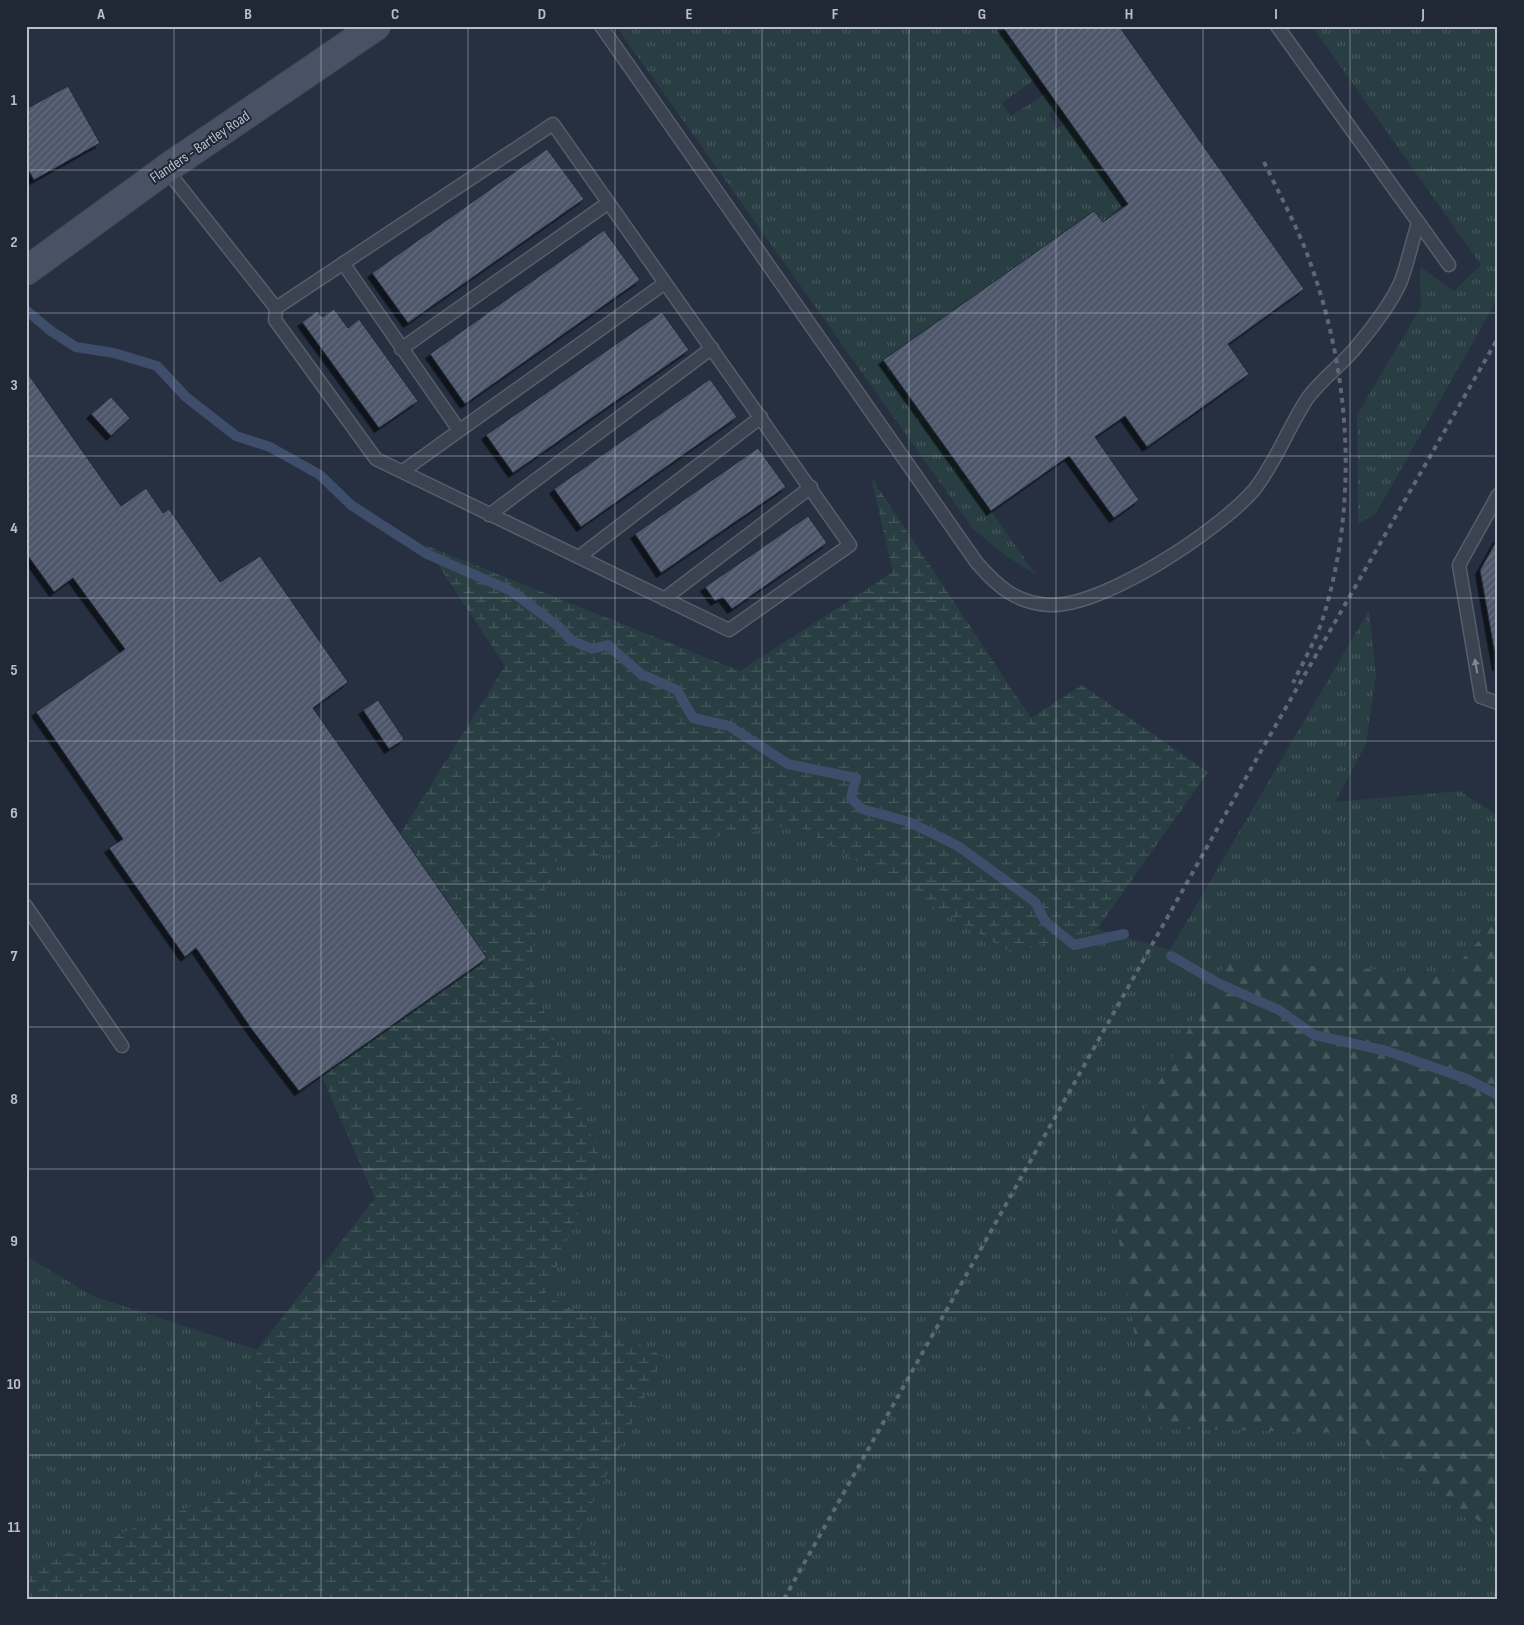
<svg xmlns="http://www.w3.org/2000/svg" width="1524" height="1625" font-family="'Sofia Sans Condensed',sans-serif">
<style>
.grass{fill:url(#grass-tufts)}
.forest{fill:url(#forest-firs)}
.wetland{fill:url(#wetland-marsh)}
.lines{fill:none;stroke-linecap:round;stroke-linejoin:round}
.stream{stroke:#3d4d6a;stroke-width:10}
.building{fill:url(#building-hatch);stroke:#222a38;filter:url(#shadow)}
.service-casing{stroke:#565e6b;stroke-width:15}
.secondary-casing{stroke:#454c5a;stroke-width:30}
.service{stroke:#3b4351;stroke-width:12}
.secondary{stroke:#495264;stroke-width:28}
.rail{stroke:#5d6778;stroke-width:4;stroke-dasharray:5 5;stroke-linecap:butt}
.oneway{fill:#808794}
.grid{fill:none;stroke:#b8becb;stroke-width:1;stroke-opacity:0.55}
.labels{text-anchor:middle;dominant-baseline:central;stroke-width:4;stroke-linejoin:round;paint-order:stroke}
.street-label{font-size:15px;fill:#b8becb;stroke:#202836}
.neatline{fill:none;stroke:#b8becb;stroke-width:2}
.grid-label{font-size:16px;text-anchor:middle;font-weight:bold;fill:#b8becb}
</style>
<defs>
<pattern id="grass-tufts" width="24" height="20" patternUnits="userSpaceOnUse" patternTransform="scale(1.25)"><rect width="24" height="20" fill="#293e42"/><path d="M3 7l-1-3M5 7V3M7 7l1-3M15 17l-1-3M17 17v-4M19 17l1-3" fill="none" stroke="#46585c"/></pattern>
<pattern id="forest-firs" width="22" height="20" patternUnits="userSpaceOnUse" patternTransform="scale(1.25)"><rect width="22" height="20" fill="#293e42"/><path d="M5 1l3.5 6h-7zM16 11l3.5 6h-7z" fill="#46585c"/></pattern>
<pattern id="wetland-marsh" width="20" height="14" patternUnits="userSpaceOnUse" patternTransform="scale(1.25)"><rect width="20" height="14" fill="#293e42"/><path d="M1 5h8M5 5V1M11 12h8M15 12V8" fill="none" stroke="#46585c"/></pattern>
<pattern id="building-hatch" width="6" height="6" patternUnits="userSpaceOnUse" patternTransform="scale(1.25)"><rect width="6" height="6" fill="#4d576a"/><path d="M-1 1l2-2M0 6l6-6M5 7l2-2" fill="none" stroke="#656d7e"/></pattern>
<filter id="shadow"><feDropShadow dx="-4.5" dy="4.5" stdDeviation="0" flood-color="#0009"/></filter>
</defs>
<rect width="100%" height="100%" fill="#273041"/>
<path class="grass" d="M 616,26 L 1001,26 L 1038,77 L 1002,103 L 1011,116 L 1045,94 L 1059,107 L 1049,114 L 1057,128 L 1070,122 L 1126,201 L 1103,222 L 1094,211 L 991,511 L 1036,575 L 1006,556 L 973,529 Z
M 1312,26 L 1498,26 L 1498,298 L 1376,513 L 1358,524 L 1357,415 L 1421,307 L 1420,267 L 1454,291 L 1481,265 Z
M 1369,610 L 1376,675 L 1366,744 L 1335,802 L 1460,791 L 1498,816 L 1498,919 L 1449,974 L 1226,961 L 1150,1428 L 1352,1433 L 1489,1528 L 1498,1541 L 1498,1599 L 636,1599 L 579,1531 L 663,1357 L 545,1295 L 600,1158 L 529,972 L 550,863 L 796,825 L 1012,953 L 1097,929 L 1170,950 Z
M 26,1256 L 93,1296 L 257,1350 L 254,1483 L 26,1569 Z"/>
<path class="forest" d="M 1498,919 L 1498,1541 L 1489,1528 L 1352,1433 L 1150,1428 L 1108,1175 L 1226,961 L 1449,974 Z"/>
<path class="wetland" d="M 871,477 L 1031,718 L 1082,685 L 1208,772 L 1097,929 L 1012,953 L 796,825 L 550,863 L 529,972 L 600,1158 L 545,1295 L 664,1357 L 579,1531 L 636,1599 L 26,1599 L 26,1569 L 254,1483 L 257,1350 L 375,1198 L 292,1008 L 505,666 L 425,545 L 740,671 L 893,572 Z"/>
<g class="lines">
<path class="stream" d="M 26,310 L 51,331 L 76,347 L 114,353 L 157,366 L 186,397 L 236,436 L 270,447 L 320,475 L 351,505 L 427,554 L 511,591 L 558,626 L 571,640 L 592,649 L 608,645 L 641,674 L 677,690 L 693,718 L 729,726 L 788,764 L 856,778 L 851,798 L 862,809 L 909,822 L 958,846 L 1035,902 L 1045,921 L 1074,945 L 1124,934
M 1171,956 L 1220,984 L 1279,1010 L 1314,1035 L 1387,1051 L 1467,1079 L 1498,1095"/>
</g>
<path class="building" d="M 1002,26 L 1119,26 L 1304,289 L 1228,344 L 1249,374 L 1147,447 L 1125,416 L 1095,437 L 1139,500 L 1114,518 L 1069,456 L 991,511 L 883,360 L 1094,211 L 1103,222 L 1128,204 Z
M 68,86 L 100,143 L 34,180 L 26,166 L 26,109 Z
M 547,149 L 584,199 L 408,323 L 372,273 Z
M 604,230 L 640,280 L 465,404 L 430,354 Z
M 334,309 L 348,328 L 359,319 L 418,401 L 379,428 L 302,322 L 317,311 L 322,317 Z
M 662,312 L 689,350 L 513,473 L 486,435 Z
M 26,371 L 121,506 L 146,488 L 163,513 L 169,509 L 220,582 L 260,556 L 348,682 L 313,708 L 487,958 L 299,1091 L 253,1031 L 196,948 L 185,957 L 109,848 L 123,839 L 36,712 L 125,649 L 73,578 L 54,592 L 26,553 Z
M 710,379 L 737,417 L 581,527 L 554,489 Z
M 111,397 L 130,418 L 111,436 L 91,414 Z
M 758,448 L 786,487 L 661,573 L 635,534 Z
M 808,516 L 827,543 L 732,609 L 723,597 L 715,601 L 705,587 Z
M 1498,538 L 1498,666 L 1497,666 L 1480,570 Z
M 378,700 L 404,739 L 389,749 L 363,710 Z"/>
<g class="lines">
<defs>
<path id="service" d="M 601,26 L 977,563 C 998,587 1016,603 1050,605 C 1104,607 1219,530 1254,490 C 1276,462 1288,428 1307,399 C 1321,379 1342,365 1357,346 C 1373,327 1391,304 1401,281 C 1408,262 1412,242 1418,223
M 1277,26 L 1449,265
M 166,169 L 276,308 L 275,320 L 376,459 L 729,630 L 850,545 L 553,124 L 276,308
M 343,263 L 459,430
M 401,349 L 608,203
M 403,471 L 665,283
M 1498,495 L 1459,565 L 1481,697 L 1498,703
M 489,515 L 712,348
M 579,557 L 761,417
M 664,599 L 811,487
M 26,906 L 122,1046"/>
<path id="secondary" d="M 26,271 L 166,169 L 376,26"/>
</defs>
<use href="#service" class="service-casing"/>
<use href="#secondary" class="secondary-casing"/>
<use href="#service" class="service"/>
<use href="#secondary" class="secondary"/>
<path class="rail" d="M 1264,162 C 1278,191 1294,221 1306,251 C 1350,367 1360,498 1323,618 C 1316,640 1303,662 1293,683
M 784,1599 L 1261,751 L 1498,338"/>
</g>
<defs><path id="oneway-solid" d="M-6-.8H1V-3.2L6.5 0L1 3.2V.8H-6Z" transform="scale(1.25)"/></defs>
<use class="oneway" href="#oneway-solid" transform="translate(1476 666) rotate(-100)"/>
<path class="grid" d="M 174,26 L 174,1599M 321,26 L 321,1599M 468,26 L 468,1599M 615,26 L 615,1599M 762,26 L 762,1599M 909,26 L 909,1599M 1056,26 L 1056,1599M 1203,26 L 1203,1599M 1350,26 L 1350,1599M 26,170 L 1498,170M 26,313 L 1498,313M 26,456 L 1498,456M 26,598 L 1498,598M 26,741 L 1498,741M 26,884 L 1498,884M 26,1027 L 1498,1027M 26,1169 L 1498,1169M 26,1312 L 1498,1312M 26,1455 L 1498,1455"/>
<g class="labels">
<g class="street-label">
<text transform="translate(200 147) rotate(-34)">Flanders - Bartley Road</text>
</g>
</g>
<rect width="1524" height="1625" fill="none" stroke="#202836" stroke-width="55"/>
<rect x="28" y="28" width="1468" height="1570" class="neatline"/>
<g class="grid-label">
<text x="101" y="19">A</text>
<text x="248" y="19">B</text>
<text x="395" y="19">C</text>
<text x="542" y="19">D</text>
<text x="689" y="19">E</text>
<text x="835" y="19">F</text>
<text x="982" y="19">G</text>
<text x="1129" y="19">H</text>
<text x="1276" y="19">I</text>
<text x="1423" y="19">J</text>
<text x="14" y="105">1</text>
<text x="14" y="247">2</text>
<text x="14" y="390">3</text>
<text x="14" y="533">4</text>
<text x="14" y="675">5</text>
<text x="14" y="818">6</text>
<text x="14" y="961">7</text>
<text x="14" y="1104">8</text>
<text x="14" y="1246">9</text>
<text x="14" y="1389">10</text>
<text x="14" y="1532">11</text>
</g>
</svg>
